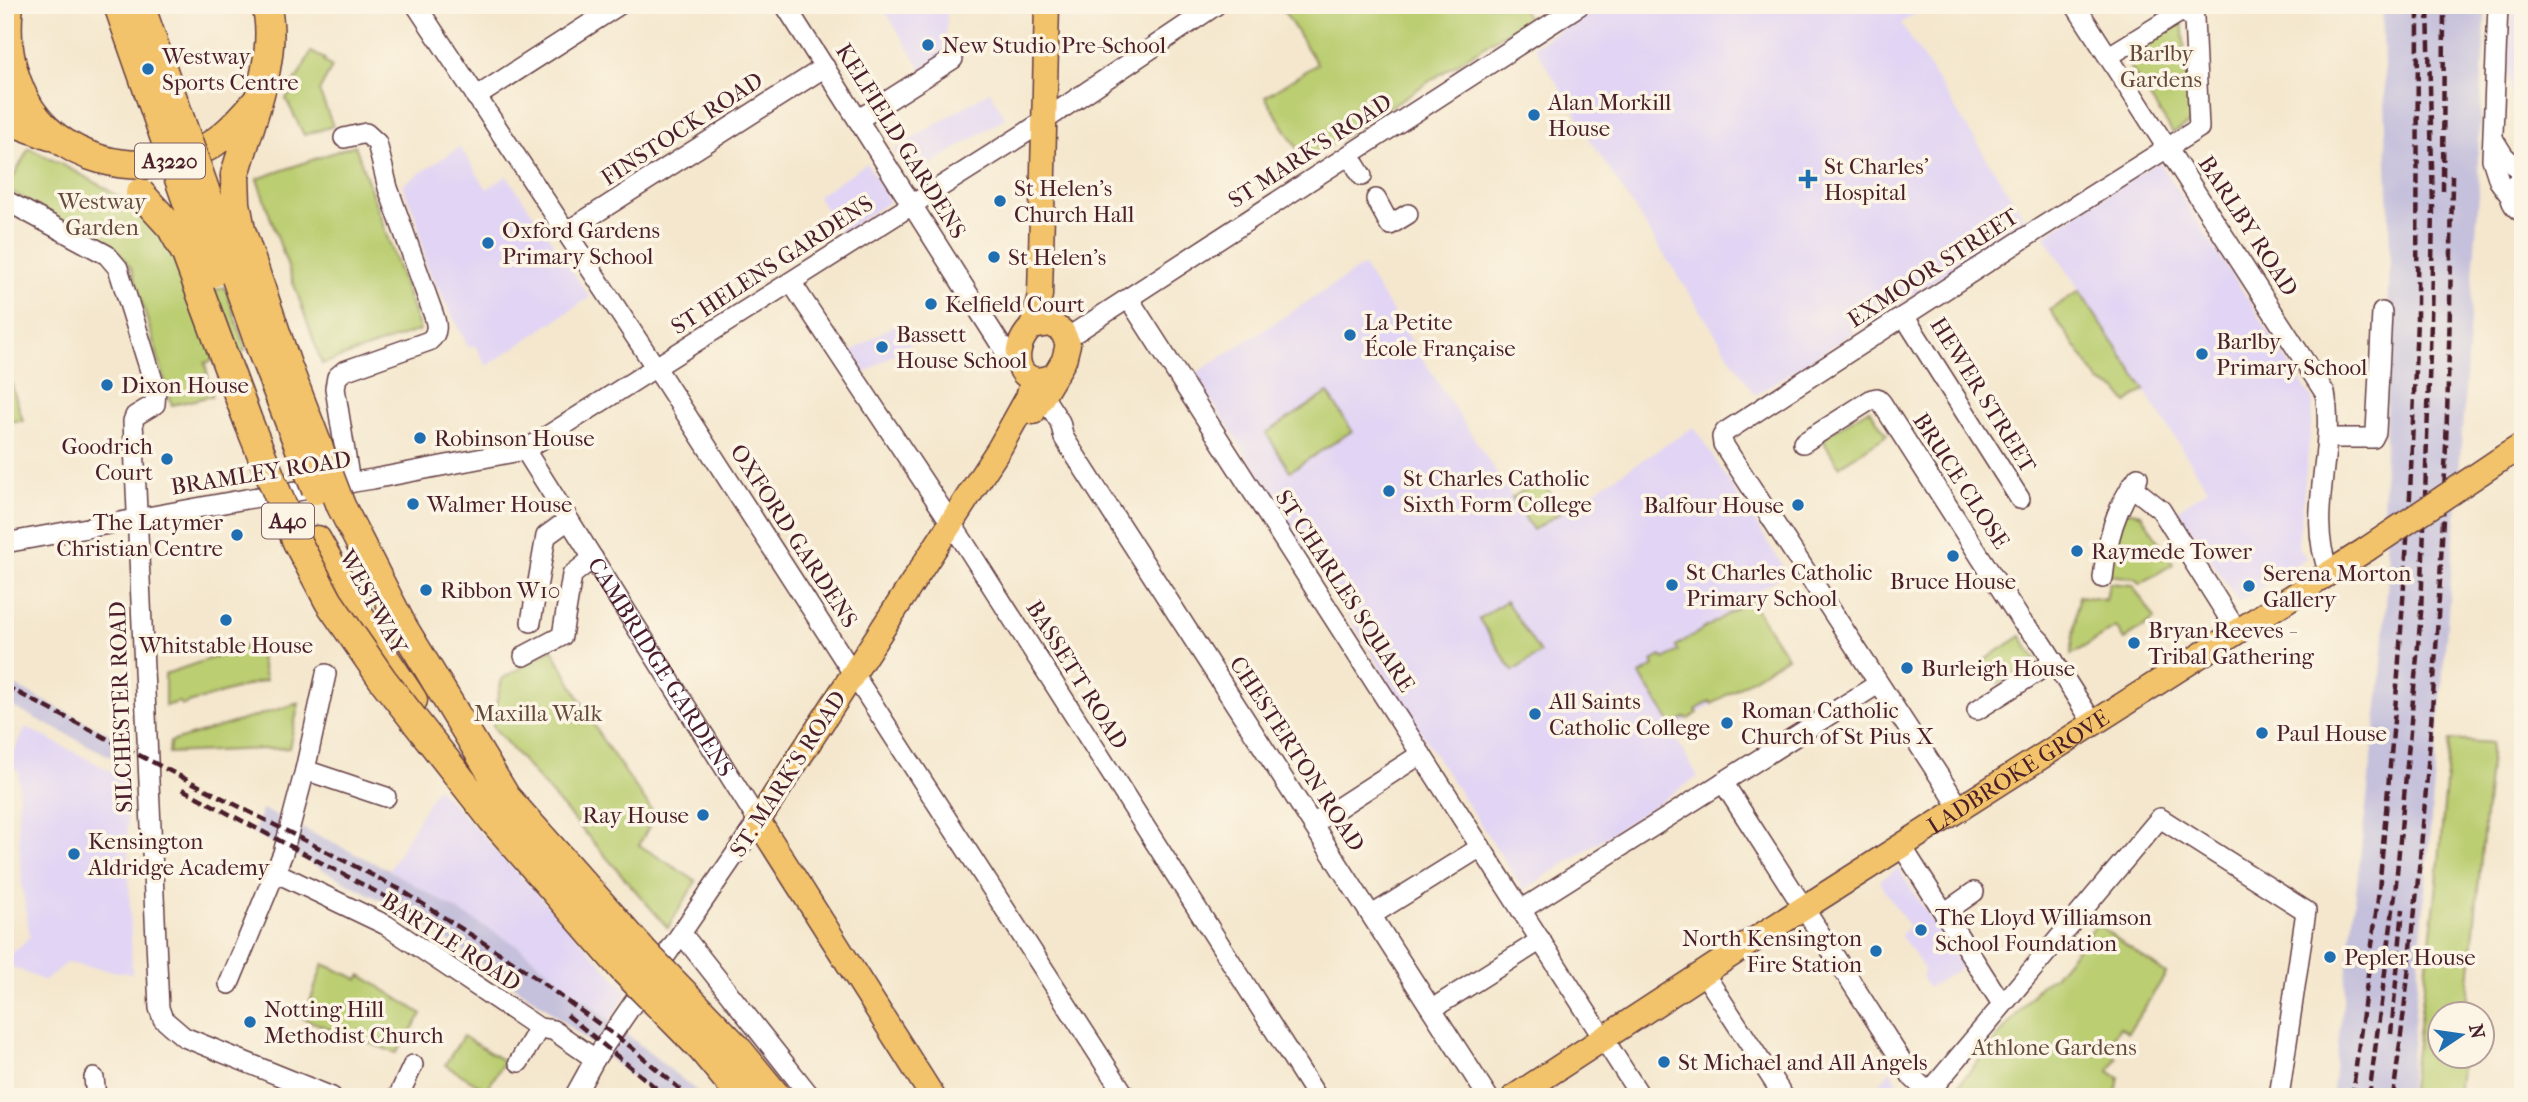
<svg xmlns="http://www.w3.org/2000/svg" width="2528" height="1102" font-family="'IM FELL French Canon',serif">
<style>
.built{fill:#e1d4f4}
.industrial{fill:#c5c0db}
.green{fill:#bbce72;stroke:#82764e;stroke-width:2}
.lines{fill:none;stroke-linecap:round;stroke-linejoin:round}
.minor-casing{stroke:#643d43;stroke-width:22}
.major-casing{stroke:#643d43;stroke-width:27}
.highway-casing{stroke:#643d43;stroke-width:31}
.minor{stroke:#fff;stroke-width:19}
.major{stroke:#f2c36a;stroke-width:24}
.highway{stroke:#f2c36a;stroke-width:28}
.rail{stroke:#4a1f2b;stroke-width:4.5;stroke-dasharray:10 5;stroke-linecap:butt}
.major-bridge-casing{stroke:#643d43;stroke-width:27;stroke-linecap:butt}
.highway-bridge-casing{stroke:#643d43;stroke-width:31;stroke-linecap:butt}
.major-bridge{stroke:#f2c36a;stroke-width:24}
.highway-bridge{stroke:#f2c36a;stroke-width:28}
.poi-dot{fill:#1f6fb2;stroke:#fcf5e5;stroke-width:2.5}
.labels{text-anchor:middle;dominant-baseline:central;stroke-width:7;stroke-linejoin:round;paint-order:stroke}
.shield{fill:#fcf5e5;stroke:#7f5f63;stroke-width:2}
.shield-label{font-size:21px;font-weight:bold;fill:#4a1f2b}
.poi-label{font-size:23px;fill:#4a1f2b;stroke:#fcf5e5;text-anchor:start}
.park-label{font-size:23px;fill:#664b3d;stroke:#fcf5e5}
.street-label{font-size:23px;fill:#4a1f2b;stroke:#fcf5e5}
</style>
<rect width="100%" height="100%" fill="#fcf5e5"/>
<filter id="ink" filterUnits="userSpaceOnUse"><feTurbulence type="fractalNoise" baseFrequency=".0143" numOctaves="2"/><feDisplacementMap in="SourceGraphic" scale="14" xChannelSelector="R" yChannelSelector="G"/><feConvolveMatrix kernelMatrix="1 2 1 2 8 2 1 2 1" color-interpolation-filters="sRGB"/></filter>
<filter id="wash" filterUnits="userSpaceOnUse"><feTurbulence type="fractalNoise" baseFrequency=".00686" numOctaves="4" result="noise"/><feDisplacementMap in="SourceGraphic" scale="28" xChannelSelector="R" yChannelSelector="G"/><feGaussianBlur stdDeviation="1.57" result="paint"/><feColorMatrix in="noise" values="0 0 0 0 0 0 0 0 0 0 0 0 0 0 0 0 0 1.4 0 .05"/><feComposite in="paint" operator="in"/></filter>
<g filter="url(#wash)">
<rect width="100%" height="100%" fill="#f4e7cd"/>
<path class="built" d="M 881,5 L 947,5 L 946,38 L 954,52 L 923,71 Z
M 1599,5 L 1929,5 L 1901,23 L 2027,222 L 1755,395 L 1581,126 L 1583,124 L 1534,46 Z
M 2512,5 L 2523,5 L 2523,135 L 2515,127 L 2508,65 Z
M 990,91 L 1005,118 L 911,177 L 894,150 Z
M 460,147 L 487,189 L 507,176 L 590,297 L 487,366 L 475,345 L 469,348 L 427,267 L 417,219 L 402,185 Z
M 2159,161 L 2312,399 L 2313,407 L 2298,545 L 2306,558 L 2238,602 L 2178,509 L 2208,489 L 2044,235 Z
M 867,163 L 890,201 L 841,233 L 817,196 Z
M 1363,266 L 1533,530 L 1694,427 L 1787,572 L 1748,598 L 1787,657 L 1671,730 L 1698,777 L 1524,890 L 1441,764 L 1195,374 Z
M 900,321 L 913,342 L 865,373 L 851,352 Z
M 26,727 L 126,779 L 132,974 L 66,963 L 45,981 L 5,964 L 5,960 L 30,937 L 22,886 L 18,823 L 19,771 L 8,765 Z
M 437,787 L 628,992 L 610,1020 L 518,946 L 389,870 Z
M 1898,868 L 1962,967 L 1928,988 L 1922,978 L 1924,969 L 1901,935 L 1909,927 L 1879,881 Z
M 1891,1070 L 1905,1097 L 1867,1097 Z"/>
<path class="industrial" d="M 2382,5 L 2486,5 L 2478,158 L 2479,193 L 2456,516 L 2408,1097 L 2332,1097 L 2381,679 L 2389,561 L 2383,518 L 2390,253 Z
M 5,681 L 128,743 L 129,766 L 5,703 Z
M 262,809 L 389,870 L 518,946 L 704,1097 L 657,1097 L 545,1007 L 418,920 L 253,833 Z"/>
<path class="green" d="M 1280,5 L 1519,5 L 1528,18 L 1305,161 L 1265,97 L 1317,64 Z
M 2182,20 L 2191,122 L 2173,133 L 2124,58 Z
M 311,52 L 325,59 L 324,62 L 332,67 L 319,91 L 333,126 L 304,135 L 286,99 Z
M 355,145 L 420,330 L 322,364 L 257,179 Z
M 29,148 C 76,173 148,202 173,252 C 180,266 184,283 189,298 L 225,287 L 246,350 L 205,363 L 212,396 L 172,405 L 132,269 L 118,251 L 7,189 Z
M 2079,291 L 2145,390 L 2127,403 L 2117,390 L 2100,382 L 2050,310 Z
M 5,364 L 23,421 L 5,421 Z
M 1328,393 L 1352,431 L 1290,471 L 1266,433 Z
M 1869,409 L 1887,435 L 1839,466 L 1825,444 L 1825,436 Z
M 1541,479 L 1562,512 L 1533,530 L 1512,498 Z
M 2125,511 L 2141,514 L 2173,564 L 2140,584 L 2135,578 L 2107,575 Z
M 2109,583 L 2132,585 L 2155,619 L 2124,640 L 2116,627 L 2071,655 L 2079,596 L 2106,600 Z
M 1750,600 L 1787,657 L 1712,704 L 1710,701 L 1696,710 L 1698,713 L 1688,719 L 1686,717 L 1672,725 L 1640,675 L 1654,666 L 1652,661 L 1661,656 L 1664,659 L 1678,651 L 1676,646 Z
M 1506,601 L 1540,653 L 1513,671 L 1479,619 Z
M 2021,636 L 2036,660 L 1999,684 L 1983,661 Z
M 256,643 L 266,680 L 182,705 L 180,702 L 165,706 L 165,674 Z
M 552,649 L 602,739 L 655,815 L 639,845 L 696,881 L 668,928 L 494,728 L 492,720 L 502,679 Z
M 299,703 L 289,748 L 169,753 L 170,742 Z
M 2450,740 L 2492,743 L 2466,1014 L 2440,1014 L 2440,1056 L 2462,1057 L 2458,1097 L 2410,1097 L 2436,894 Z
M 2097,924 L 2166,974 L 2128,1033 L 2120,1027 L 2104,1049 L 2117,1058 L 2109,1071 L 2119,1078 L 2115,1097 L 1998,1097 L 1985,1090 C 1974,1094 1962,1101 1951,1094 L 2039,987 L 2054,976 Z
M 323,964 L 358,979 L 361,975 L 422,1014 L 396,1053 L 304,1019 Z
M 463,1036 L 504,1061 L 487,1090 L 445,1065 Z"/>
</g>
<g filter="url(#ink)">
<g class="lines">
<defs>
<g id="minor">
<path d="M 416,5 L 664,380 L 1126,1097"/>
<path d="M 785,5 L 1004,350 L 1008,356 L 1018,363"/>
<path d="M 2075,5 L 2325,393 C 2336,452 2305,515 2329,572"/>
<path d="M 2498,5 L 2492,159 L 2499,181 L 2510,196"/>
<path d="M 476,97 L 619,5"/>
<path d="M 859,119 L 953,59"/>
<path d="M 344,138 L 366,133 L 377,143 L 388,188 L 433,313 C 437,324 439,333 429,341 L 344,371 L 337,377 L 335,388 L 350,483"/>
<path d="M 2494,140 L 2504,156 L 2523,173"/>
<path d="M 1349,155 L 1362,176"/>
<path d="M 2523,178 C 2507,186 2506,204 2523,213"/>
<path d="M 1376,199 L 1390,225 L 1408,214"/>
<path d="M 5,200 L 107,255 L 118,268 L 156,390 L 155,404 L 135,416 L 133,421 L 159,1008 L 163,1019 L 184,1037 L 332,1097"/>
<path d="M 566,232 L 825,67"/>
<path d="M 791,282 L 965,544 L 1317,1097"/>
<path d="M 1129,299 L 1641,1097"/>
<path d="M 1904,316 L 2020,499"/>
<path d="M 1067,338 L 1580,5"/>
<path d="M 1043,396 L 1060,422 L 1064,438 L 1488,1097"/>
<path d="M 2327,438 L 2373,438 L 2376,432 L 2382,312"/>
<path d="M 1803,443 L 1872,399 L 1877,398 L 1881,402 L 2022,622 L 2042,643 L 2093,723"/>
<path id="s1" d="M 525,450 L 758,821 L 595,1059 L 574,1097"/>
<path d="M 2131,486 L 2161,510 L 2237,631"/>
<path d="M 5,543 L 246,499 L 373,479 L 525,450 L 1027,132 L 1216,5"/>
<path d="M 2103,578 C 2107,540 2115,508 2138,477"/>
<path d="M 531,622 L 546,536 L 568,520"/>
<path d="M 524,656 L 562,636 L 572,575 L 593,558"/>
<path d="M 1977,710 L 2054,661"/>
<path d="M 305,770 L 386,797"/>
<path d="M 1723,782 L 1912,1077 L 1933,1097"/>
<path d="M 1960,808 L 1723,444 L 1722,437 L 1725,432 L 2040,228 L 2199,128 L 2194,18 L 2182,11 L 2109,56"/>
<path d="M 1313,824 L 1421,754"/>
<path d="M 1901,845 L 2002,1004"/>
<path d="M 275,872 L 386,925 L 539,1028 L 553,1030 L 595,1059"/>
<path d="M 1521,910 L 1878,684"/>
<path d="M 1944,913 L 1974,892"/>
<path d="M 1372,915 L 1481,847"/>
<path d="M 682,934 L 811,1097"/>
<path d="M 1703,972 L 1784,1097"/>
<path d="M 229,984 L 283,853 L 305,770 L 326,674"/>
<path d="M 1432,1009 L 1541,940"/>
<path d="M 519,1062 L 539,1028"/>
<path d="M 94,1078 L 96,1097"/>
<path d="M 398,1097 L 413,1065"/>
<path d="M 1925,1097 L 2160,818 L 2306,911 L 2279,1097"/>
</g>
<g id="major">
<path d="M 1032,327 L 1040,295 L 1047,5"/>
<path d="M 1033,412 L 1064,360 L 1068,344 L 1062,331 L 1051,324 L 1032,327 C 1007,350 1017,392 1053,376"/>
<path d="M 2504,457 L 2523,445"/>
<path d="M 933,1097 L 758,821 L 999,449 L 1028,397 L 1033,379"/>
<path id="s2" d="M 1514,1097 L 1760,936 L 2367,549"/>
</g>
<path id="highway" d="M 9,5 C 5,38 9,68 24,98 C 55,161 140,181 200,151 C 223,140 239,121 256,102
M 5,119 L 50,136
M 235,175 C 249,124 280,57 266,5
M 317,540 L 375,643 L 413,700"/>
</defs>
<use href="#minor" class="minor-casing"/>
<use href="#major" class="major-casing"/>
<use href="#highway" class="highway-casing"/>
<use href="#minor" class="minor"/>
<use href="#major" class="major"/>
<use href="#highway" class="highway"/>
<path class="rail" d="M 2443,191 L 2444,5
M 5,686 L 401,890 L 512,961 L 631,1047 L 689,1097
M 182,789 L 441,926
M 567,1015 L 667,1097
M 2391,1034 L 2403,909
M 2352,1097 L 2379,891 L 2398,675 L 2410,495 L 2417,319 L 2418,5
M 2369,1097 L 2395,894 L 2421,613 L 2431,322 L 2433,208 L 2428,5
M 2393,1097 C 2434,792 2449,483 2452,175"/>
<defs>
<path id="major-bridge" d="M 2367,549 L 2504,457"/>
<path id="highway-bridge" d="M 118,5 L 212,273
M 140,5 L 262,352 L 316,490
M 235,175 L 236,203 L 241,230 L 287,365 L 341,506 L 403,627 L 506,797 L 645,953 L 736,1047 L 777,1097
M 140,193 L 171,227 L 186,254 L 248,421 L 297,542 L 329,602 L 383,680 L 492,819 L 624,970 L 702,1049 L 742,1097"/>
</defs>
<use href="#major-bridge" class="major-bridge-casing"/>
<use href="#highway-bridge" class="highway-bridge-casing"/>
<use href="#major-bridge" class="major-bridge"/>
<use href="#highway-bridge" class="highway-bridge"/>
</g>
</g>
<g class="poi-dot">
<circle cx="928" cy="45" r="7"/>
<circle cx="148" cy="69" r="7"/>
<circle cx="1534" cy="115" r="7"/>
<path d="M1804.5 168.5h7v7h7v7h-7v7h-7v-7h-7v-7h7z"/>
<circle cx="1000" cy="201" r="7"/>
<circle cx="488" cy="243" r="7"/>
<circle cx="994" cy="257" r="7"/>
<circle cx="931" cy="304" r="7"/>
<circle cx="1350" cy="335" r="7"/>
<circle cx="882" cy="347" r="7"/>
<circle cx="2202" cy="354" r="7"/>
<circle cx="107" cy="385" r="7"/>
<circle cx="420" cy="438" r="7"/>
<circle cx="167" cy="459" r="7"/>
<circle cx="1389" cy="491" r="7"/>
<circle cx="413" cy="504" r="7"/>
<circle cx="1798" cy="505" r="7"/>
<circle cx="237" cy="535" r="7"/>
<circle cx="2077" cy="551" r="7"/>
<circle cx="1953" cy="556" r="7"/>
<circle cx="1672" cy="585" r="7"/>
<circle cx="2249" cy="586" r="7"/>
<circle cx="426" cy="590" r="7"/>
<circle cx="226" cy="620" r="7"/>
<circle cx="2134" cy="643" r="7"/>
<circle cx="1907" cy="668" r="7"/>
<circle cx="1535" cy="714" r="7"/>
<circle cx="1727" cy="723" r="7"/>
<circle cx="2262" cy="733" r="7"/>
<circle cx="703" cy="815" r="7"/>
<circle cx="74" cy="854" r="7"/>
<circle cx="1921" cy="930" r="7"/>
<circle cx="1876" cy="951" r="7"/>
<circle cx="2330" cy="957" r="7"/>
<circle cx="250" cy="1022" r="7"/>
<circle cx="1664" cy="1062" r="7"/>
</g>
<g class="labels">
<g class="shield">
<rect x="135" y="143.5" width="70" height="35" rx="5"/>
<rect x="262" y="503.5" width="52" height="35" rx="5"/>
</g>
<g class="shield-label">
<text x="170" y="161">A3220</text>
<text x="288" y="521">A40</text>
</g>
<g class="poi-label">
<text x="942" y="45">New Studio Pre-School</text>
<text x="162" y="56">Westway<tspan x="162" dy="26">Sports Centre</tspan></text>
<text x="1548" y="102">Alan Morkill<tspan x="1548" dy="26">House</tspan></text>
<text x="1824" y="166">St Charles'<tspan x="1824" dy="26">Hospital</tspan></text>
<text x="1014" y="188">St Helen's<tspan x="1014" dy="26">Church Hall</tspan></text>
<text x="502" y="230">Oxford Gardens<tspan x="502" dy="26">Primary School</tspan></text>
<text x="1008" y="257">St Helen's</text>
<text x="945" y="304">Kelfield Court</text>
<text x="1364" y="322">La Petite<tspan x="1364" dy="26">École Française</tspan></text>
<text x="896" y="334">Bassett<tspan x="896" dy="26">House School</tspan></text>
<text x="2216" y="341">Barlby<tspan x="2216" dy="26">Primary School</tspan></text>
<text x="121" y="385">Dixon House</text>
<text x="434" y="438">Robinson House</text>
<text x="153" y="446" text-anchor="end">Goodrich<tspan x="153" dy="26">Court</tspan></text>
<text x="1403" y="478">St Charles Catholic<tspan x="1403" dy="26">Sixth Form College</tspan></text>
<text x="427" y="504">Walmer House</text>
<text x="1784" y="505" text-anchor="end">Balfour House</text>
<text x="223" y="522" text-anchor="end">The Latymer<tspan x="223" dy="26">Christian Centre</tspan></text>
<text x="2091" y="551">Raymede Tower</text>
<text x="1686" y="572">St Charles Catholic<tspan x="1686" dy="26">Primary School</tspan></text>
<text x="2263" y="573">Serena Morton<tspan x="2263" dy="26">Gallery</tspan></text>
<text x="1953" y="581" text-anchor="middle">Bruce House</text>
<text x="440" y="590">Ribbon W10</text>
<text x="2148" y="630">Bryan Reeves -<tspan x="2148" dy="26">Tribal Gathering</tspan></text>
<text x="226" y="645" text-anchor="middle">Whitstable House</text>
<text x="1921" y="668">Burleigh House</text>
<text x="1549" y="701">All Saints<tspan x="1549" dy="26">Catholic College</tspan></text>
<text x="1741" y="710">Roman Catholic<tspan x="1741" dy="26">Church of St Pius X</tspan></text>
<text x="2276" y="733">Paul House</text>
<text x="689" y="815" text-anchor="end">Ray House</text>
<text x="88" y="841">Kensington<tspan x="88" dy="26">Aldridge Academy</tspan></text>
<text x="1935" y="917">The Lloyd Williamson<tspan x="1935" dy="26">School Foundation</tspan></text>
<text x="1862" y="938" text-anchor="end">North Kensington<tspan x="1862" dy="26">Fire Station</tspan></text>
<text x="2344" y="957">Pepler House</text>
<text x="264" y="1009">Notting Hill<tspan x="264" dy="26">Methodist Church</tspan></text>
<text x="1678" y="1062">St Michael and All Angels</text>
</g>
<g class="park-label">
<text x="2161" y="53">Barlby<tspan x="2161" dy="26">Gardens</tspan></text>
<text x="102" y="201">Westway<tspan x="102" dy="26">Garden</tspan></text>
<text x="538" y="713">Maxilla Walk</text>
<text x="2054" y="1047">Athlone Gardens</text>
</g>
<g class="street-label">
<text transform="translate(682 129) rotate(-33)">FINSTOCK ROAD</text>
<text transform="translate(901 141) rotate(58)">KELFIELD GARDENS</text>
<text transform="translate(1310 151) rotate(-33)">ST MARK'S ROAD</text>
<text transform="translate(2248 226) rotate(57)">BARLBY ROAD</text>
<text transform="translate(772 265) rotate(-33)">ST HELENS GARDENS</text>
<text transform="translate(1933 268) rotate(-33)">EXMOOR STREET</text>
<text transform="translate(1983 395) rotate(58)">HEWER STREET</text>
<text transform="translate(261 473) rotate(-9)">BRAMLEY ROAD</text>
<text transform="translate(1961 481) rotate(57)">BRUCE CLOSE</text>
<text transform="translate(794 536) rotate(57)">OXFORD GARDENS</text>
<text transform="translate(1345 591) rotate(57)">ST CHARLES SQUARE</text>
<text transform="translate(373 602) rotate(61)">WESTWAY</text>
<text stroke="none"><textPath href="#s1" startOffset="256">CAMBRIDGE GARDENS</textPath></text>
<text transform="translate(1077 675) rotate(58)">BASSETT ROAD</text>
<text transform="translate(121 707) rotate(-92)">SILCHESTER ROAD</text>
<text transform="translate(1297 754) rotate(57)">CHESTERTON ROAD</text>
<text stroke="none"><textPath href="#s2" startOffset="600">LADBROKE GROVE</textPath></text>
<text transform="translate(788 774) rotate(-57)">ST. MARK'S ROAD</text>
<text transform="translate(451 942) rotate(33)">BARTLE ROAD</text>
</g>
</g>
<rect width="2528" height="1102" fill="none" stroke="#fcf5e5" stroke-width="28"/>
<g transform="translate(2461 1035) rotate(77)"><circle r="33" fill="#fcf5e5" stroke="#b59f9b" stroke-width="2"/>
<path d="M0-5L12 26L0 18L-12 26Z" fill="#1f6fb2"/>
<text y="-10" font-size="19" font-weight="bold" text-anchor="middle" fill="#4a1f2b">N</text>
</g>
</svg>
